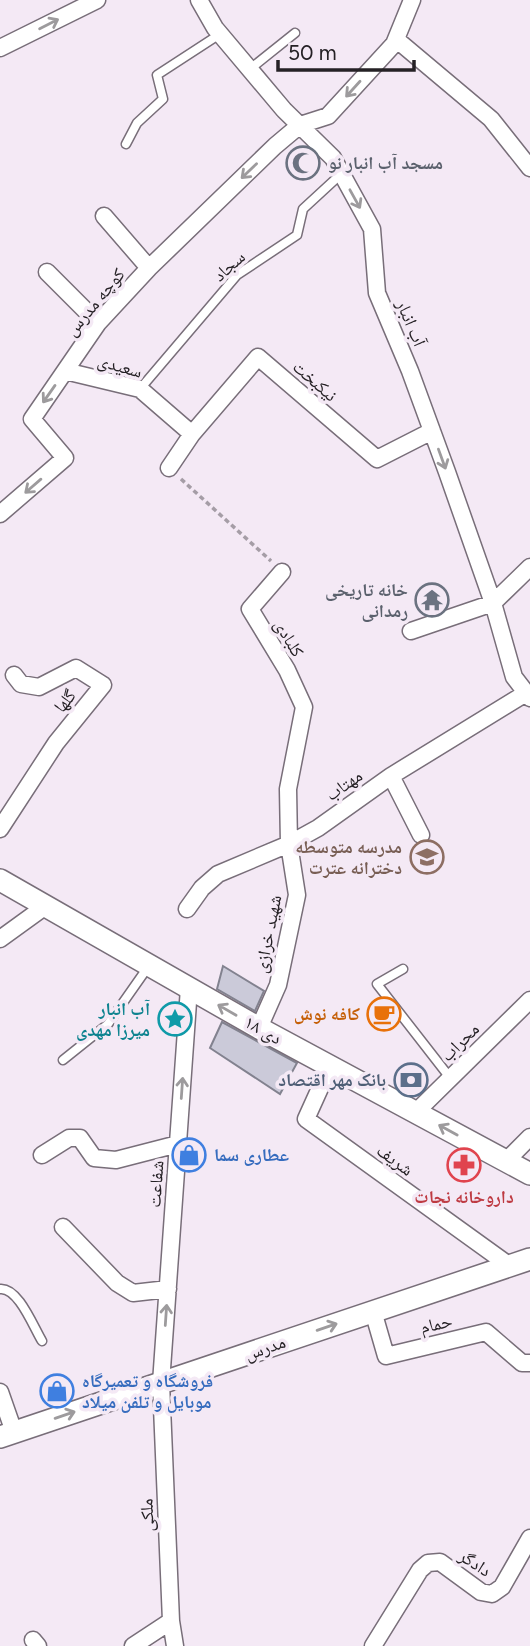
<svg xmlns="http://www.w3.org/2000/svg" width="530" height="1646" font-family="Figtree,'Noto Naskh Arabic',sans-serif">
<style>
.building{fill:#cbcad9;stroke:#82828f;stroke-width:2}
.lines{fill:none;stroke-linecap:round;stroke-linejoin:round}
.service-casing{stroke:#786e79;stroke-width:11}
.minor-casing{stroke:#786e79;stroke-width:19}
.secondary-casing{stroke:#786e79;stroke-width:24}
.path{stroke:#a59da6;stroke-width:3.5;stroke-dasharray:5 3.5;stroke-linecap:butt}
.service{stroke:#fff;stroke-width:8}
.minor{stroke:#fff;stroke-width:16}
.secondary{stroke:#fff;stroke-width:21}
.oneway{stroke:#9d9b9d}
.labels{text-anchor:middle;dominant-baseline:central;stroke-width:7;stroke-linejoin:round;paint-order:stroke}
.worship-label{font-size:18px;font-weight:bold;fill:#5b616d;stroke:#f4e9f5;text-anchor:start}
.street-label{font-size:18px;fill:#252125;stroke:#f4e9f5}
.education-label{font-size:18px;font-weight:bold;fill:#785e54;stroke:#f4e9f5;text-anchor:end}
.culture-label{font-size:18px;font-weight:bold;fill:#0d838f;stroke:#f4e9f5;text-anchor:end}
.food-label{font-size:18px;font-weight:bold;fill:#c56008;stroke:#f4e9f5;text-anchor:end}
.service-label{font-size:18px;font-weight:bold;fill:#4e5e75;stroke:#f4e9f5;text-anchor:end}
.shop-label{font-size:18px;font-weight:bold;fill:#366cbe;stroke:#f4e9f5;text-anchor:start}
.health-label{font-size:18px;font-weight:bold;fill:#be3a42;stroke:#f4e9f5}
</style>
<rect width="100%" height="100%" fill="#f4e9f5"/>
<path class="building" d="M 223,966 L 264,991 L 255,1011 L 217,989 Z
M 222,1022 L 297,1063 L 280,1094 L 210,1048 Z"/>
<g class="lines">
<defs>
<path id="service" d="M 250,69 L 295,33
M 126,144 L 137,123 L 163,99 L 157,75 L 220,34
M 140,389 L 237,275 L 297,235 L 303,209 L 341,174
M 403,969 L 377,984 L 451,1079
M 63,1060 L 108,1024 L 148,967
M 0,1289 C 18,1287 33,1326 42,1341"/>
<path id="minor" d="M 199,0 L 215,28 L 284,110 L 333,158 L 372,229 L 377,293 L 410,371 L 447,472 L 493,603 L 514,677 L 530,698
M 397,40 L 491,119 L 530,168
M 0,48 L 97,0
M 104,216 L 149,268
M 47,272 L 98,323
M 65,371 L 140,389 L 192,434
M 169,468 L 192,434 L 258,357 L 377,459 L 432,431
M 0,514 L 65,458 L 32,419 L 98,323 L 149,268 L 275,146 L 300,125 L 328,116 L 394,44 L 412,0
M 411,631 L 493,603 L 530,567
M 391,776 L 421,835
M 0,829 L 56,743 L 103,685 L 76,668 L 39,687 L 21,684 L 14,675
M 187,909 L 202,888 L 218,874 L 289,844 L 318,828 L 391,776 L 526,693
M 0,939 L 47,905
M 259,1028 L 278,985 L 297,895 L 289,844 L 288,789 L 304,707 L 287,670 L 250,609 L 282,572
M 330,1066 L 306,1119 L 510,1266
M 416,1112 L 530,1000
M 42,1155 L 69,1138 L 80,1138 L 94,1158 L 116,1160 L 178,1144
M 506,1161 L 530,1137
M 63,1227 L 117,1283 L 133,1293 L 168,1289
M 373,1311 L 386,1356 L 486,1332 L 522,1363 L 530,1363
M 0,1392 L 14,1432
M 33,1640 L 38,1646
M 133,1646 L 171,1621
M 175,1646 L 171,1621 L 161,1383 L 189,988
M 373,1646 L 420,1570 L 428,1563 L 440,1562 L 481,1592 L 492,1594 L 502,1587 L 530,1538"/>
<path id="secondary" d="M 0,880 L 259,1028 L 530,1174
M 0,1437 L 530,1259"/>
</defs>
<use href="#service" class="service-casing"/>
<use href="#minor" class="minor-casing"/>
<use href="#secondary" class="secondary-casing"/>
<path class="path" d="M 181,479 L 271,561"/>
<use href="#service" class="service"/>
<use href="#minor" class="minor"/>
<use href="#secondary" class="secondary"/>
</g>
<defs><path id="oneway-shaft" d="M-6 0H5M1.5-3L5.5 0L1.5 3" fill="none" stroke-width="1.6" stroke-linecap="round" stroke-linejoin="round" transform="scale(1.75)"/></defs>
<g class="oneway">
<use href="#oneway-shaft" transform="translate(49 24) rotate(-27)"/>
<use href="#oneway-shaft" transform="translate(353 89) rotate(132)"/>
<use href="#oneway-shaft" transform="translate(249 171) rotate(136)"/>
<use href="#oneway-shaft" transform="translate(355 199) rotate(61)"/>
<use href="#oneway-shaft" transform="translate(49 394) rotate(125)"/>
<use href="#oneway-shaft" transform="translate(442 459) rotate(70)"/>
<use href="#oneway-shaft" transform="translate(33 486) rotate(139)"/>
<use href="#oneway-shaft" transform="translate(227 1010) rotate(-150)"/>
<use href="#oneway-shaft" transform="translate(182 1088) rotate(-86)"/>
<use href="#oneway-shaft" transform="translate(448 1130) rotate(-151)"/>
<use href="#oneway-shaft" transform="translate(166 1315) rotate(-86)"/>
<use href="#oneway-shaft" transform="translate(327 1327) rotate(-19)"/>
<use href="#oneway-shaft" transform="translate(65 1415) rotate(-19)"/>
</g>
<defs>
<symbol id="mosque-ring" viewBox="-11 -11 22 22"><circle r="9.5" fill="#f4e9f5" stroke="#6b7280" stroke-width="1.5"/><path d="M3.5-4.9A6 6 0 1 0 3.5 4.9A5 5 0 1 1 3.5-4.9Z" fill="#6b7280"/></symbol>
<symbol id="temple-ring" viewBox="-11 -11 22 22"><circle r="9.5" fill="#f4e9f5" stroke="#6b7280" stroke-width="1.5"/><path d="M0-6L5-2H3V0L6.5 2.5H4V6H1.5V3h-3V6H-4V2.5H-6.5L-3 0V-2H-5Z" fill="#6b7280"/></symbol>
<symbol id="school-ring" viewBox="-11 -11 22 22"><circle r="9.5" fill="#f4e9f5" stroke="#8d6e63" stroke-width="1.5"/><path d="M0-5L7-2L0 1L-7-2ZM-4 1L0 2.5L4 1V4Q0 6-4 4Z" fill="#8d6e63"/></symbol>
<symbol id="cafe-ring" viewBox="-11 -11 22 22"><circle r="9.5" fill="#f4e9f5" stroke="#e8710a" stroke-width="1.5"/><path d="M-5.5-4.5H6V0H3Q3 3.5 0 3.5H-2.5Q-5.5 3.5-5.5 0ZM3-3.2v2h1.7v-2ZM-6 4.5H4V6H-6Z" fill="#e8710a"/></symbol>
<symbol id="sight-ring" viewBox="-11 -11 22 22"><circle r="9.5" fill="#f4e9f5" stroke="#0f9aa8" stroke-width="1.5"/><path d="M0-6L1.8-2.2L6-1.7L2.9 1.2L3.7 5.4L0 3.3L-3.7 5.4L-2.9 1.2L-6-1.7L-1.8-2.2Z" fill="#0f9aa8"/></symbol>
<symbol id="bank-ring" viewBox="-11 -11 22 22"><circle r="9.5" fill="#f4e9f5" stroke="#5c6f8a" stroke-width="1.5"/><path d="M-6-4H6V4H-6ZM0-2.3a2.3 2.3 0 1 0 0 4.6a2.3 2.3 0 1 0 0-4.6Z" fill="#5c6f8a"/></symbol>
<symbol id="shop-ring" viewBox="-11 -11 22 22"><circle r="9.5" fill="#f4e9f5" stroke="#3f7fe0" stroke-width="1.5"/><path d="M-5-2.5h2.3a2.7 3.5 0 0 1 5.4 0H5L5.5 6h-11ZM-1.5-2.5h3a1.5 2.3 0 0 0-3 0Z" fill="#3f7fe0"/></symbol>
<symbol id="pharmacy-ring" viewBox="-11 -11 22 22"><circle r="9.5" fill="#f4e9f5" stroke="#e0444e" stroke-width="1.5"/><path d="M-2-6h4v4h4v4h-4v4h-4v-4h-4v-4h4Z" fill="#e0444e"/></symbol>
</defs>
<g fill-rule="evenodd">
<use href="#mosque-ring" x="284" y="144" width="38" height="38"/>
<use href="#temple-ring" x="413" y="581" width="38" height="38"/>
<use href="#school-ring" x="408" y="838" width="38" height="38"/>
<use href="#cafe-ring" x="365" y="995" width="38" height="38"/>
<use href="#sight-ring" x="156" y="1000" width="38" height="38"/>
<use href="#bank-ring" x="392" y="1061" width="38" height="38"/>
<use href="#shop-ring" x="170" y="1136" width="38" height="38"/>
<use href="#pharmacy-ring" x="445" y="1146" width="38" height="38"/>
<use href="#shop-ring" x="38" y="1372" width="38" height="38"/>
</g>
<g class="labels">
<g class="worship-label">
<text x="328" y="163">مسجد آب انبار نو</text>
<text x="408" y="590" text-anchor="end">خانه تاریخی<tspan x="408" dy="21">رمدانی</tspan></text>
</g>
<g class="street-label">
<text transform="translate(229 266) rotate(-42)">سجاد</text>
<text transform="translate(95 302) rotate(-50)">کوچه مدرس</text>
<text transform="translate(411 323) rotate(67)">آب انبار</text>
<text transform="translate(120 366) rotate(16)">سعیدی</text>
<text transform="translate(315 381) rotate(41)">نیکبخت</text>
<text transform="translate(289 638) rotate(59)">کلبادی</text>
<text transform="translate(65 701) rotate(-51)">گلها</text>
<text transform="translate(344 785) rotate(-35)">مهتاب</text>
<text transform="translate(268 934) rotate(-79)">شهید خرازی</text>
<text transform="translate(263 1030) rotate(29)">۱۸ دی</text>
<text transform="translate(460 1042) rotate(-45)">محراب</text>
<text transform="translate(395 1160) rotate(36)">شریف</text>
<text transform="translate(156 1184) rotate(-86)">شفاعت</text>
<text transform="translate(436 1324) rotate(-13)">حمام</text>
<text transform="translate(265 1348) rotate(-19)">مدرس</text>
<text transform="translate(147 1515) rotate(-92)">ملکی</text>
<text transform="translate(475 1563) rotate(33)">دادگر</text>
</g>
<g class="education-label">
<text x="402" y="847">مدرسه متوسطه<tspan x="402" dy="21">دخترانه عترت</tspan></text>
</g>
<g class="culture-label">
<text x="150" y="1009">آب انبار<tspan x="150" dy="21">میرزا مهدی</tspan></text>
</g>
<g class="food-label">
<text x="360" y="1014">کافه نوش</text>
</g>
<g class="service-label">
<text x="386" y="1080">بانک مهر اقتصاد</text>
</g>
<g class="shop-label">
<text x="214" y="1155">عطاری سما</text>
<text x="82" y="1381">فروشگاه و تعمیرگاه<tspan x="82" dy="21">موبایل و تلفن میلاد</tspan></text>
</g>
<g class="health-label">
<text x="464" y="1197">داروخانه نجات</text>
</g>
</g>
<path d="M278 60v10h136v-10" fill="none" stroke="#252125" stroke-width="3.5"/>
<text x="288" y="60" font-size="21" fill="#252125" stroke="#f4e9f5" stroke-width="5" paint-order="stroke">50 m</text>
</svg>
